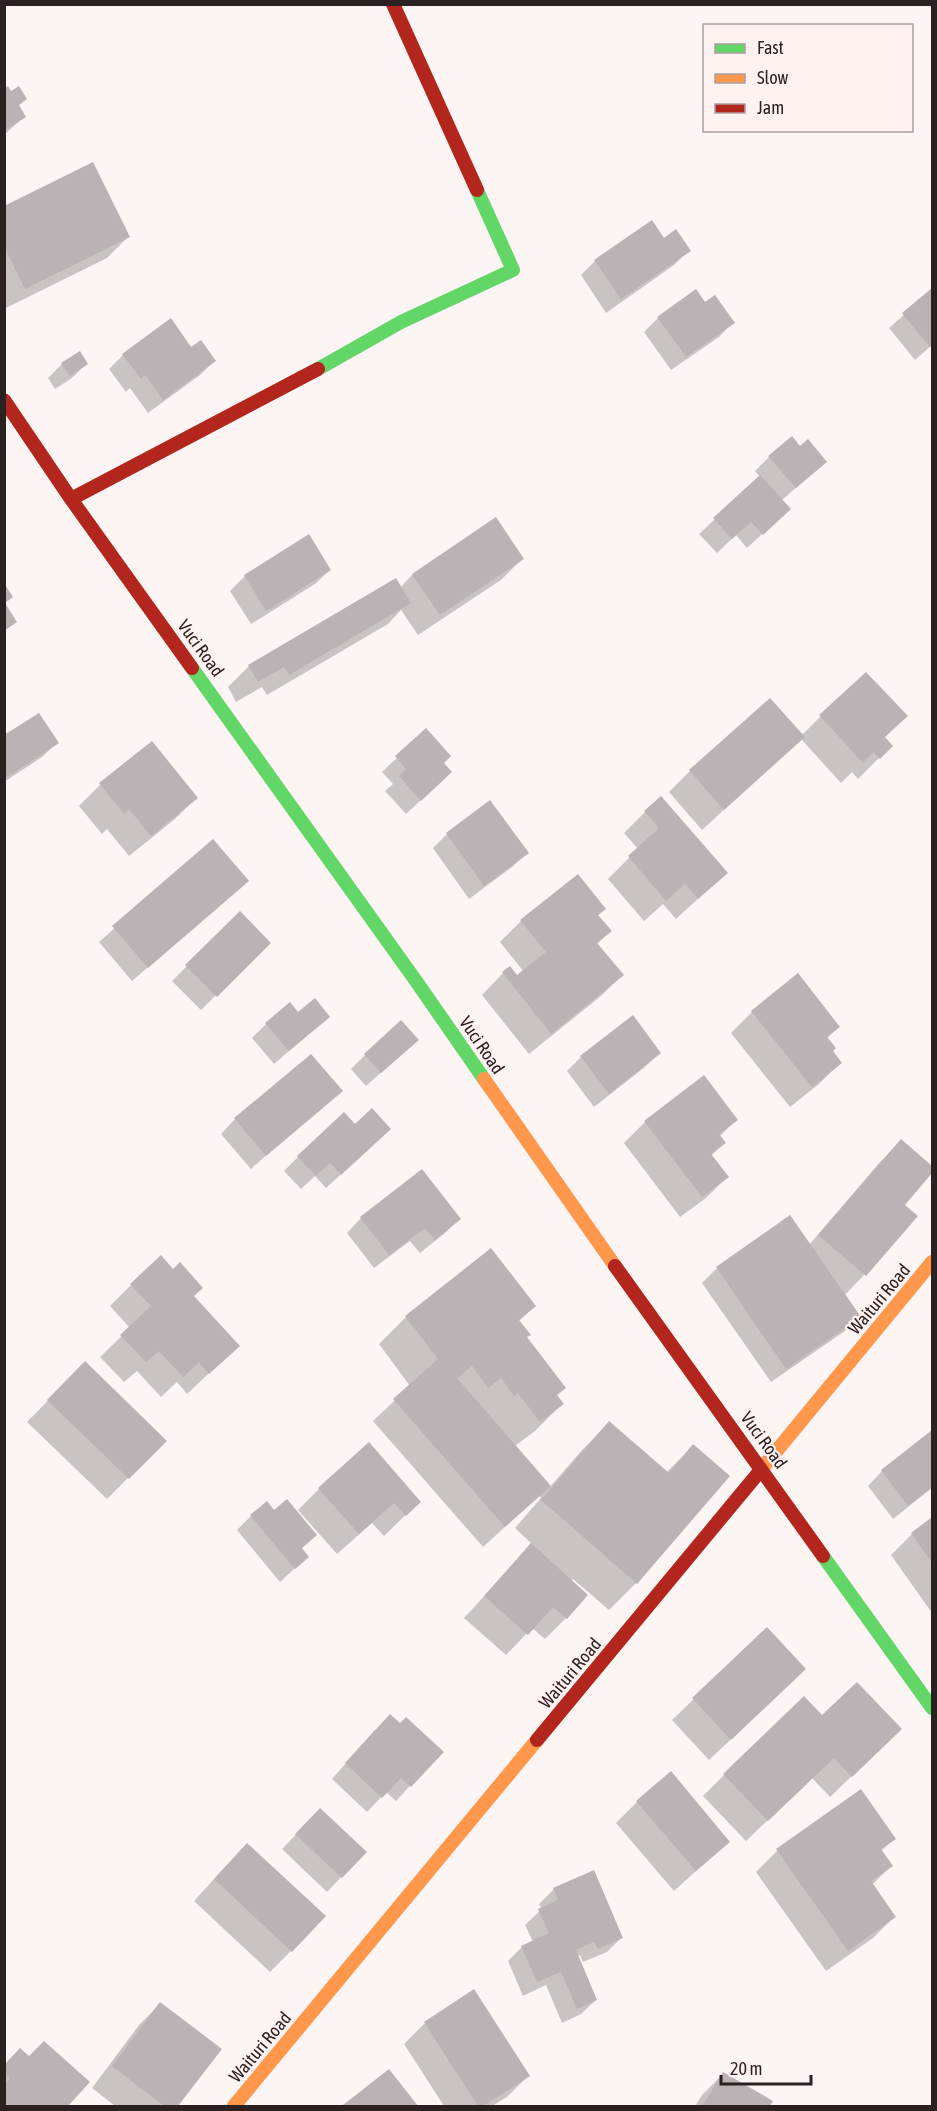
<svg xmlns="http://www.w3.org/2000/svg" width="937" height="2111" font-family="'Asap Condensed',sans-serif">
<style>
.shadow{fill:#0003}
.building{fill:#bab2b4}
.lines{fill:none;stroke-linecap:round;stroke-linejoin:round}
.fast{stroke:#63d668;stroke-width:14}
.slow{stroke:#ff974d;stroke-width:14}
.jam{stroke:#b3261e;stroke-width:14}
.labels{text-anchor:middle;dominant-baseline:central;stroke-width:4.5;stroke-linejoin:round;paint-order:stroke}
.street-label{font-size:18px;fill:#2c2121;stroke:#fff2f1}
</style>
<rect width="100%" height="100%" fill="#fcf5f4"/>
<path class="shadow" d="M 4,90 L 25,99 L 18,106 L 24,117 L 4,135 Z
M 4,208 L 128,237 L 107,258 L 4,309 Z
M 664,240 L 689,250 L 674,265 L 606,313 L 581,275 L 595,261 Z
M 932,290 L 932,345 L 915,360 L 889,328 Z
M 658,318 L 733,322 L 719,337 L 671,370 L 644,332 Z
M 123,355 L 214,361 L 200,375 L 148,413 L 130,388 L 126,392 L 109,369 Z
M 62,364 L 86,364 L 72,378 L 55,389 L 48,378 Z
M 800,448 L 825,462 L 781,501 L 774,523 L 747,548 L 736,535 L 717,553 L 699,534 L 760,477 L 755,471 L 769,457 Z
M 495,520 L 522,559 L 501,580 L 418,635 L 401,610 L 388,624 L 267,695 L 262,687 L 236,702 L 228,687 L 249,666 L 400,588 L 412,575 Z
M 308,536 L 330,570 L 315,584 L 251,624 L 230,591 L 245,576 Z
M 821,716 L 884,738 L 891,746 L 858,779 L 852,772 L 841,783 L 801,739 L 702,830 L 669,792 L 690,771 L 801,736 Z
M 426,730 L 436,786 L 406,814 L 385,791 L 393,784 L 382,772 Z
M 4,737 L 57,743 L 42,757 L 4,782 Z
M 152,743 L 196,798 L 175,819 L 129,856 L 107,829 L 102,834 L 79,806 L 100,785 Z
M 645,812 L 726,873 L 676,919 L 663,904 L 644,921 L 608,879 L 638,849 L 624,833 Z
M 447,834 L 527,853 L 512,867 L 469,899 L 433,848 Z
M 213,841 L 247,881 L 132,981 L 99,942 Z
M 240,913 L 269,943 L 201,1010 L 172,981 Z
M 597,916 L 610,931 L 597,944 L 622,975 L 601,996 L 529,1054 L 482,995 L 503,973 L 517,977 L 524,972 L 500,942 L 521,921 Z
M 752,1012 L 838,1027 L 826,1039 L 831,1051 L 840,1063 L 819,1084 L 790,1107 L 731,1033 Z
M 298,1014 L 328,1017 L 274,1064 L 252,1038 L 266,1024 Z
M 417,1040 L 366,1086 L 351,1069 L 365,1055 Z
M 659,1053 L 645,1067 L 594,1107 L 567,1071 L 581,1057 Z
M 340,1091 L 251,1169 L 221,1134 L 235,1119 Z
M 736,1120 L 719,1137 L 724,1143 L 711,1156 L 727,1177 L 706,1198 L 680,1217 L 624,1143 L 645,1122 Z
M 901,1141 L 932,1168 L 903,1205 L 916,1216 L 864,1275 L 844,1296 L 859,1317 L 845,1331 L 771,1382 L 702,1283 L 717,1268 L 790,1217 L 809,1245 L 880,1162 Z
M 375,1143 L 326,1188 L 315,1176 L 301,1189 L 284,1171 L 298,1157 Z
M 361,1218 L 459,1219 L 445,1233 L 420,1253 L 410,1241 L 374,1268 L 347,1233 Z
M 491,1250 L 534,1306 L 519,1321 L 555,1396 L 562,1404 L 535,1431 L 515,1446 L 550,1487 L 582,1450 L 609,1423 L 666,1473 L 693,1446 L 636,1583 L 609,1610 L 573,1579 L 571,1581 L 566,1618 L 545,1639 L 532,1628 L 506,1655 L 464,1618 L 532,1544 L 515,1528 L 541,1498 L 539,1496 L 483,1547 L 373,1421 L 410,1386 L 379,1344 L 406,1317 Z
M 131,1285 L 192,1296 L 238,1346 L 187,1394 L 177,1382 L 161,1397 L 137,1371 L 124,1382 L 100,1357 L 130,1328 L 110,1306 Z
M 85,1363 L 165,1441 L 107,1499 L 27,1422 Z
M 932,1431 L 932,1488 L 893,1519 L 868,1486 L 882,1471 Z
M 319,1489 L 419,1502 L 384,1536 L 372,1523 L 337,1554 L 298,1510 Z
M 251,1516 L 301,1549 L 307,1557 L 280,1582 L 237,1530 Z
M 932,1519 L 932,1613 L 891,1555 L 912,1534 Z
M 767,1629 L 783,1690 L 709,1760 L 672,1720 Z
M 375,1730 L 441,1752 L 396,1801 L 386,1792 L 367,1812 L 332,1779 Z
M 879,1750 L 830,1797 L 812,1778 L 746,1841 L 703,1796 L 724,1775 Z
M 860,1791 L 894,1839 L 881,1851 L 891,1866 L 872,1885 L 894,1917 L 873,1938 L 826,1971 L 756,1872 L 777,1851 Z
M 637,1802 L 728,1842 L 674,1891 L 616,1823 Z
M 306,1824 L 365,1852 L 327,1892 L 282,1849 Z
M 226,1866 L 291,1951 L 270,1972 L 194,1901 Z
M 554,1889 L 621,1938 L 607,1952 L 583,1962 L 580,1955 L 577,1956 L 596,2000 L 581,2014 L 562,2023 L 546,1985 L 523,1996 L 508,1961 L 522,1947 L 533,1942 L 525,1925 L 542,1909 L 539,1904 Z
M 160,2004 L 220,2050 L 176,2106 L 115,2106 L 92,2088 L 139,2025 Z
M 425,2023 L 528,2076 L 507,2097 L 492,2106 L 444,2106 L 404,2044 Z
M 29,2058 L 88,2083 L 66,2106 L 4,2106 L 4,2066 Z
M 389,2071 L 416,2106 L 344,2106 Z
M 723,2074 L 771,2102 L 768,2106 L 695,2106 L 702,2095 Z"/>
<path class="building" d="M 8,86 L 11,91 L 19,86 L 27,99 L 19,105 L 26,117 L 4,131 L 4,89 Z
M 93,162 L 130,237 L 25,289 L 4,246 L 4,206 Z
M 652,220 L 664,238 L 676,229 L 691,251 L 621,299 L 594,260 Z
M 932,288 L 932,345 L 930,347 L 902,313 Z
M 696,289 L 705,302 L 715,295 L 735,323 L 686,357 L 657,317 Z
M 171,318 L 191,347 L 201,340 L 216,361 L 163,400 L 145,375 L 141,379 L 122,354 Z
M 80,351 L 88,364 L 70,376 L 61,363 Z
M 792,436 L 800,446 L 808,439 L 827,462 L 796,488 L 768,456 Z
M 760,475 L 791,509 L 763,535 L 751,522 L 732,539 L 713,518 Z
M 496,517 L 524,559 L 440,615 L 412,574 Z
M 309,534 L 331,570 L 266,611 L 244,575 Z
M 396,578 L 411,603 L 289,675 L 284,667 L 258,682 L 248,665 Z
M 4,583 L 13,597 L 5,603 L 17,622 L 4,631 Z
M 866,672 L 908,716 L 885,737 L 893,746 L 880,759 L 874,752 L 863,763 L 819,715 Z
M 770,698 L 805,737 L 724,810 L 689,770 Z
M 39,713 L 59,743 L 7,777 L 4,773 L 4,735 Z
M 426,728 L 451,756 L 444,763 L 452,772 L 421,801 L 399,776 L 406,769 L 395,756 Z
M 152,741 L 198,798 L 151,836 L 129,809 L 124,814 L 99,783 Z
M 661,796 L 728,873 L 698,899 L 685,884 L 666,901 L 628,856 L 659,828 L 644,811 Z
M 490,800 L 529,853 L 484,886 L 446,833 Z
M 213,839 L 249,881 L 148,968 L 112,926 Z
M 578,874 L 606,909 L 598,915 L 612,931 L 597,943 L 624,975 L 551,1034 L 502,972 L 510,966 L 517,975 L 546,952 L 520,920 Z
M 240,911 L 271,943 L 217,997 L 185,965 Z
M 798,973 L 840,1027 L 827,1037 L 836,1048 L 833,1051 L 842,1063 L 812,1087 L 751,1011 Z
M 315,998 L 330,1017 L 289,1051 L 265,1023 L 290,1002 L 298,1012 Z
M 633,1015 L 661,1053 L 609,1094 L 580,1056 Z
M 401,1020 L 419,1040 L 381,1073 L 364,1054 Z
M 311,1054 L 343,1091 L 266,1156 L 234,1118 Z
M 704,1075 L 738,1120 L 719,1134 L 726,1143 L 711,1154 L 729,1177 L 702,1197 L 644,1121 Z
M 372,1108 L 391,1129 L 341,1175 L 330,1163 L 316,1176 L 297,1156 L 344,1112 L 355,1124 Z
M 901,1139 L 932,1166 L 932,1173 L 905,1205 L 918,1216 L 866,1276 L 818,1235 Z
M 422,1169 L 461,1219 L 435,1240 L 425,1228 L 389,1255 L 360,1217 Z
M 790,1215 L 861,1317 L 786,1369 L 716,1267 Z
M 491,1248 L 536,1306 L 519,1320 L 531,1335 L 527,1337 L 566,1388 L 557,1395 L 564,1404 L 540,1422 L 518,1393 L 514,1396 L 501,1378 L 488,1388 L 472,1366 L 457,1378 L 551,1486 L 505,1527 L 393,1399 L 438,1359 L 405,1316 Z
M 161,1255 L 173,1269 L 180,1262 L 203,1288 L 194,1296 L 240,1346 L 209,1374 L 199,1362 L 183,1377 L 159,1351 L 146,1362 L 120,1335 L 151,1306 L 130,1284 Z
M 85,1361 L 167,1441 L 129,1479 L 47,1400 Z
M 609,1421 L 669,1473 L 693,1444 L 730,1476 L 637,1584 L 541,1500 Z
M 932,1430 L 932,1487 L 908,1506 L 881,1470 Z
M 369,1442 L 421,1502 L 406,1516 L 394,1503 L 359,1534 L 318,1488 Z
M 287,1499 L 317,1535 L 302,1548 L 309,1557 L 295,1569 L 250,1515 L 267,1501 L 274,1510 Z
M 932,1517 L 932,1563 L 911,1533 Z
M 531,1543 L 588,1595 L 567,1619 L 553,1607 L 528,1635 L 484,1596 Z
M 767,1627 L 806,1669 L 731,1740 L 692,1698 Z
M 857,1682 L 902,1729 L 852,1777 L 834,1758 L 768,1821 L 723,1774 L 804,1696 L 822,1715 Z
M 390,1714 L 400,1723 L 406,1717 L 444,1752 L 411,1787 L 401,1778 L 382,1798 L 345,1763 Z
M 671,1771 L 730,1842 L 696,1871 L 636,1801 Z
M 861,1789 L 896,1839 L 881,1849 L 893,1866 L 871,1881 L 896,1917 L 848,1951 L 776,1849 Z
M 320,1808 L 367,1852 L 342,1878 L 295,1834 Z
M 247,1843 L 326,1916 L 292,1952 L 214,1879 Z
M 594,1870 L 623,1938 L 598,1949 L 594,1942 L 576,1950 L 597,2000 L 577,2009 L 561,1972 L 537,1982 L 521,1946 L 549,1933 L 538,1909 L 558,1900 L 553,1888 Z
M 474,1989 L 530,2076 L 483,2106 L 478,2106 L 424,2022 Z
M 160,2002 L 222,2049 L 178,2106 L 164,2106 L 112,2066 Z
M 44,2041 L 90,2082 L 68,2106 L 10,2106 L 4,2102 L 4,2084 L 10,2078 L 4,2073 L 4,2065 L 20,2048 L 29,2056 Z
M 389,2069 L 418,2106 L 344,2106 L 343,2105 Z
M 723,2072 L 773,2101 L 770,2106 L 702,2106 Z"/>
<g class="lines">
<path class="fast" d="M 318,369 L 401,322 L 513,270 L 477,190
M 192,668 L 416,981 L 484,1079
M 823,1556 L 932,1708"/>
<path class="slow" d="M 484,1079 L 615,1266
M 760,1471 L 932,1262
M 234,2106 L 537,1740"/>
<path class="jam" d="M 393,4 L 477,190
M 4,400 L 71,499 L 192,668
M 71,499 L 318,369
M 615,1266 L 823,1556
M 537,1740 L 760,1471"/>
</g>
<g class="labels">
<g class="street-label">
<text transform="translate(201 648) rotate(54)">Vuci Road</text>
<text transform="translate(482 1045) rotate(56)">Vuci Road</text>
<text transform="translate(879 1299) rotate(-50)">Waituri Road</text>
<text transform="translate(764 1440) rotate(54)">Vuci Road</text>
<text transform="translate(570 1673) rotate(-50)">Waituri Road</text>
<text transform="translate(260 2047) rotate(-50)">Waituri Road</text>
</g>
</g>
<rect width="937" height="2111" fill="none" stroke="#2c2121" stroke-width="12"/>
<rect x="703" y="24" width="210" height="108" fill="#fff2f1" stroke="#ab9e9e" stroke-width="1.5"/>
<rect x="715" y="44" width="30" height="9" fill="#63d668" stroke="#ab9e9e" stroke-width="1.5"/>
<text x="757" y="54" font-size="18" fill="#2c2121">Fast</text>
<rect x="715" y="74" width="30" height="9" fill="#ff974d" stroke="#ab9e9e" stroke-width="1.5"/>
<text x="757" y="84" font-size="18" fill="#2c2121">Slow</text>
<rect x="715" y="104" width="30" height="9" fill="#b3261e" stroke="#ab9e9e" stroke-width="1.5"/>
<text x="757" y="114" font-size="18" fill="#2c2121">Jam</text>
<path d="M721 2075v9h90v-9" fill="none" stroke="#2c2121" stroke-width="3"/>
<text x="730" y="2075" font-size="18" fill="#2c2121" stroke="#fff2f1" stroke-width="4.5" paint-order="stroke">20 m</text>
</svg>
